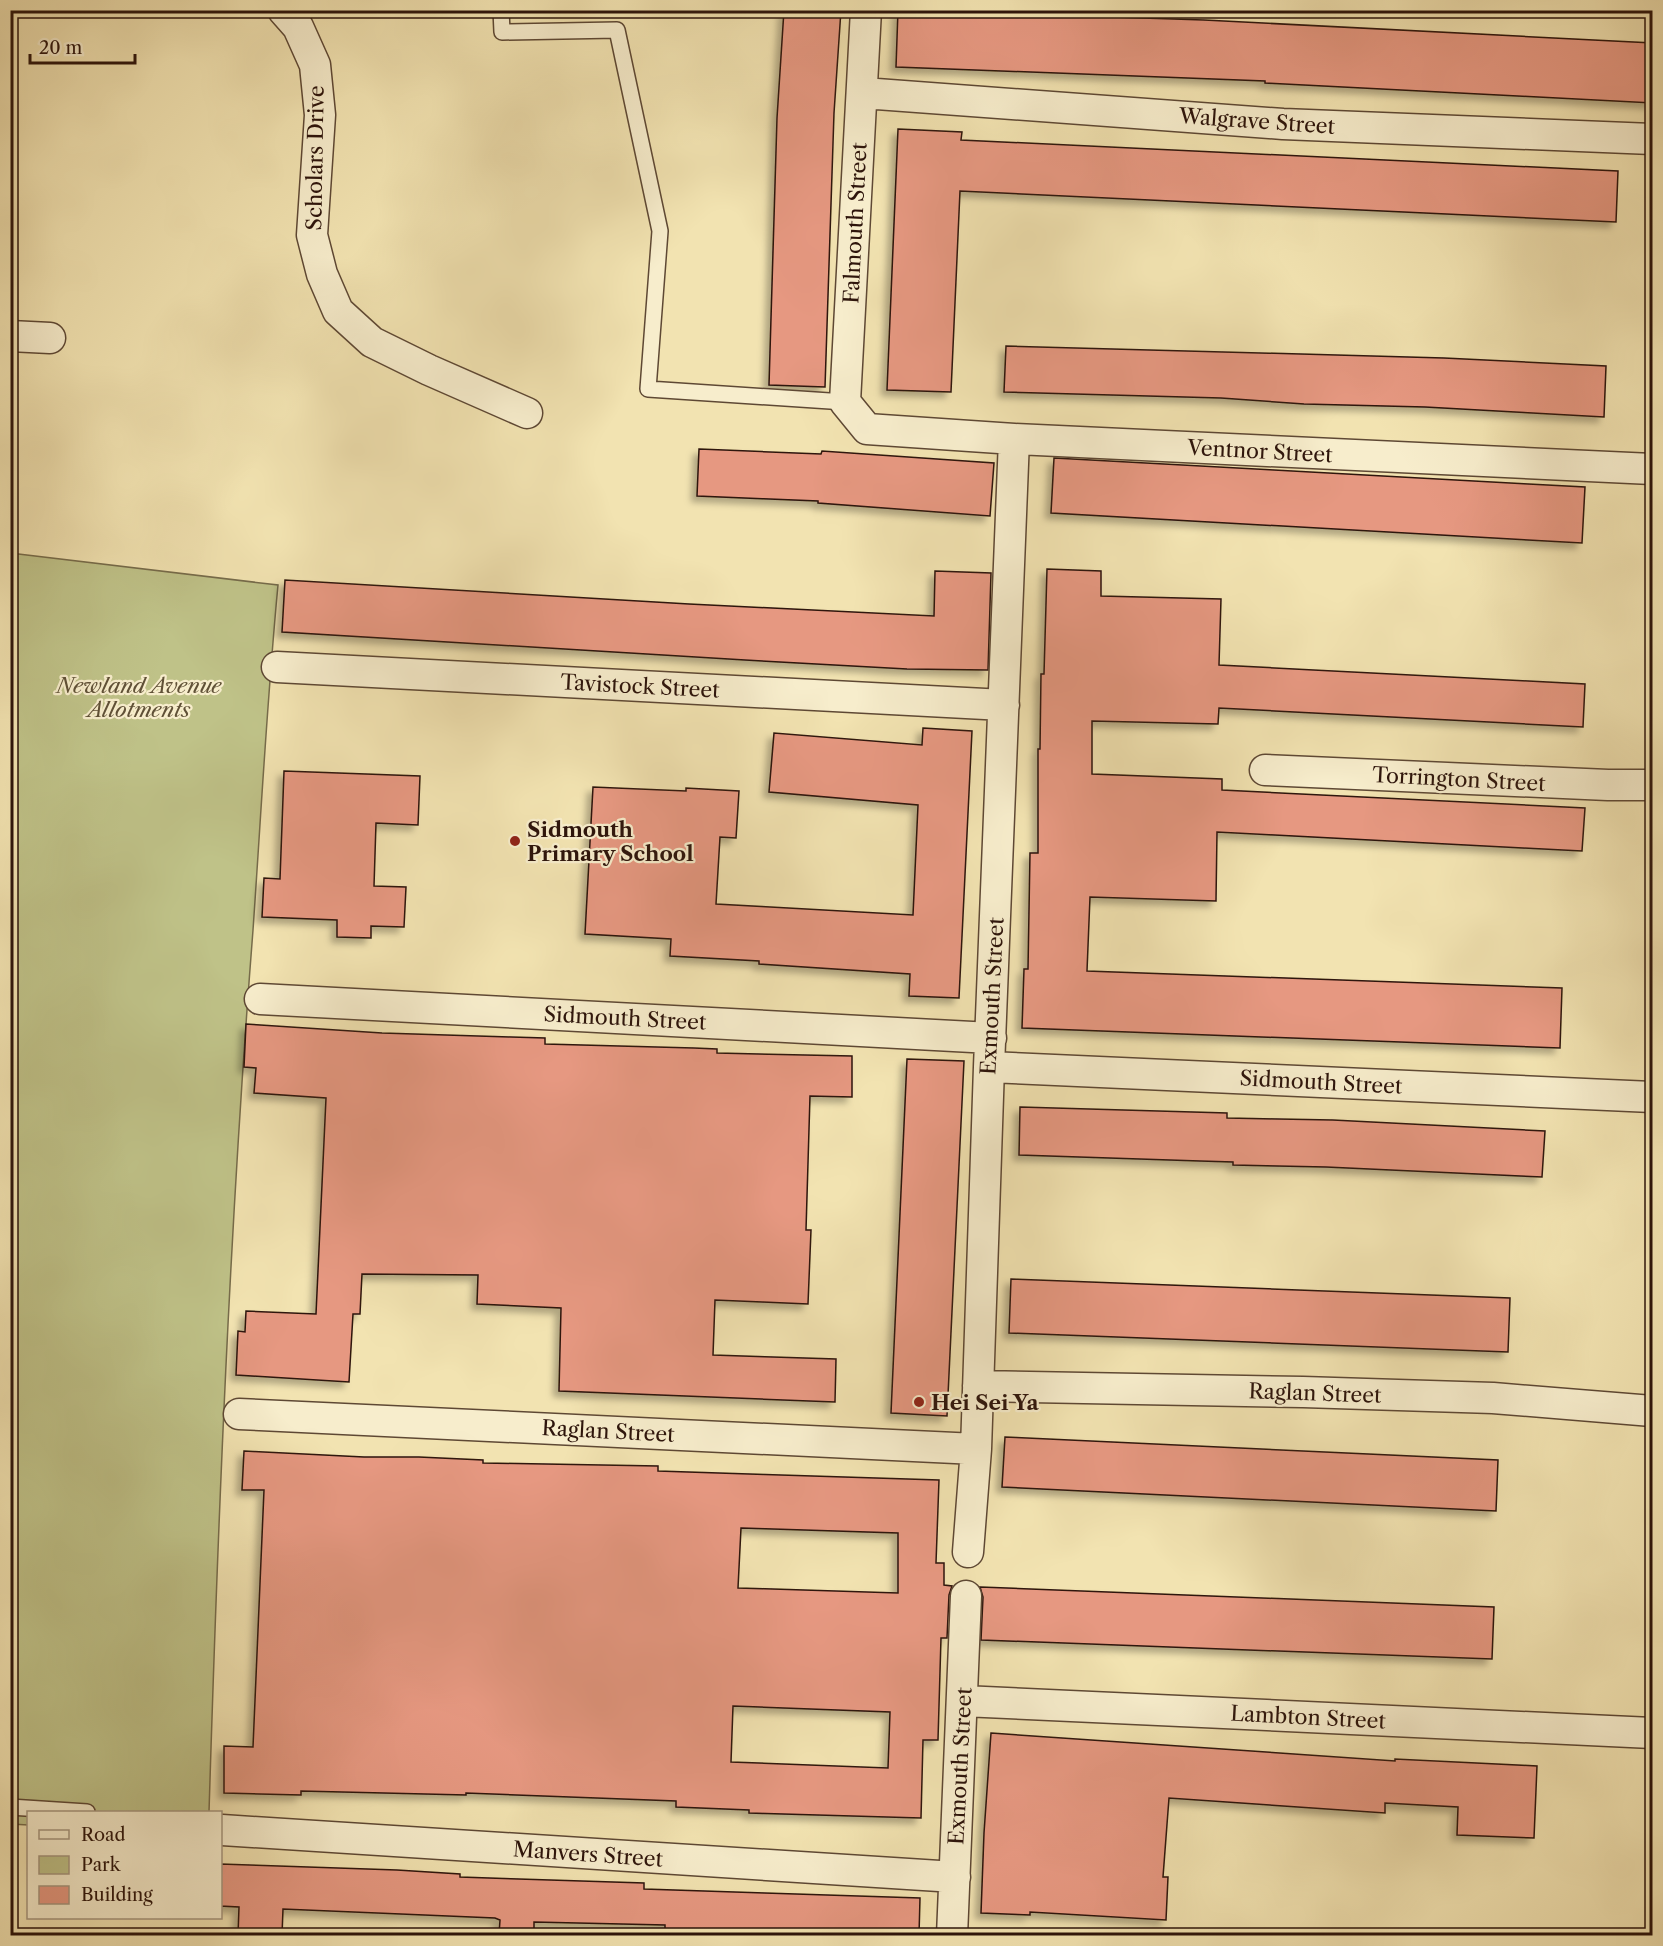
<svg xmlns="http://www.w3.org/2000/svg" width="1663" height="1946" font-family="'Libre Caslon Text',serif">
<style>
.green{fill:#bfc288;stroke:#766b4a;stroke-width:1.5}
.building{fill:#e69881;stroke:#2d140b;stroke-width:1.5;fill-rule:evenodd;filter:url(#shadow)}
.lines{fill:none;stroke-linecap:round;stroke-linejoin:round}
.lane-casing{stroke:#5e4834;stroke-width:18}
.street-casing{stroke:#5e4834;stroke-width:33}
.lane{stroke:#f7edcc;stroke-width:15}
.street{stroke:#f7edcc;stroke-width:30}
.poi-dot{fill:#8f2418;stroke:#f7edcc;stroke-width:2}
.labels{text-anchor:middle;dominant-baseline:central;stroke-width:4.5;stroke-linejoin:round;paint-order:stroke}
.street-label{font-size:21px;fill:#2d140b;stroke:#f7edcc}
.park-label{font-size:21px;font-style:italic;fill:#605137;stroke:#f7edcc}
.poi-label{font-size:21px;font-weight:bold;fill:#2d140b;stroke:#f7edcc;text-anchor:start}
</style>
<defs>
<filter id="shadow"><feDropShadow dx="-5.5" dy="5.5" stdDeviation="3" flood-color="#0004"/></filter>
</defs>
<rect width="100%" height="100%" fill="#f2e3b1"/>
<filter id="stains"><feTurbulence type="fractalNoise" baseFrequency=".00333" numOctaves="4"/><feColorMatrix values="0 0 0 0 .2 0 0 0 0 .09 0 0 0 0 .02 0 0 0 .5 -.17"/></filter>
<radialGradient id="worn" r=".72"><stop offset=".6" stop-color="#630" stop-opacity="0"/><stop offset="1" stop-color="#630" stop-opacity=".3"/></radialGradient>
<path class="green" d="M 10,553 L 278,585 C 267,700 261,815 253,930 C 230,1223 218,1518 209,1812 L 28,1812 L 28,1825 L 11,1824 Z"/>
<path class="building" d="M 784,10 L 841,10 L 834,113 L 825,387 L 769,385 L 777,118 Z
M 898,10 L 1204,20 L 1653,43 L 1653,103 L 1265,83 L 1265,81 L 896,67 Z
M 898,129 L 962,132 L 961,140 L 1618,171 L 1616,222 L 960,191 L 951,392 L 887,390 Z
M 1006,346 L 1444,358 L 1606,366 L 1604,417 L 1425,407 L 1304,404 L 1221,398 L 1004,392 Z
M 699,449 L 821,454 L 822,451 L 994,463 L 990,516 L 818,503 L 818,501 L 697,496 Z
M 1054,458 L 1585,487 L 1582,543 L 1051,513 Z
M 1047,569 L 1101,571 L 1101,596 L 1221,599 L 1219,665 L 1585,684 L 1583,727 L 1219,708 L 1218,724 L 1092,721 L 1092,774 L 1222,779 L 1222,790 L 1585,808 L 1582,851 L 1217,832 L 1216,901 L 1090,897 L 1087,971 L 1562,988 L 1560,1048 L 1022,1028 L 1024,969 L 1028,969 L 1030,853 L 1038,853 L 1038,749 L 1040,749 L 1041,674 L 1044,674 Z
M 935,571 L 991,573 L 988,670 L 907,669 L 745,660 L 282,632 L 285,580 L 689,604 L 934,616 Z
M 923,728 L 972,731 L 959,998 L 909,996 L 910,974 L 759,964 L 759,961 L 670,956 L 671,939 L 585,934 L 593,787 L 686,791 L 686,788 L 739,791 L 736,838 L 720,837 L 716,904 L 913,915 L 918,805 L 769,792 L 774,733 L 922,745 Z
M 284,771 L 420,776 L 418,825 L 376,823 L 374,886 L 406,887 L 404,927 L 371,926 L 371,938 L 337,937 L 337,920 L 262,917 L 264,878 L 280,879 Z
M 246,1024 L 382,1033 L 545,1038 L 545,1044 L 694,1048 L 717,1049 L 717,1053 L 852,1056 L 852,1097 L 810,1096 L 806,1230 L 811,1230 L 808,1304 L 715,1300 L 713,1355 L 836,1359 L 835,1402 L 559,1391 L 561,1308 L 477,1304 L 478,1275 L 362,1274 L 360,1314 L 353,1314 L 349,1382 L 236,1375 L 238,1331 L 245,1332 L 246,1311 L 316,1314 L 326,1098 L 254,1093 L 256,1068 L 244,1067 Z
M 907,1059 L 964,1061 L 947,1416 L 891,1413 Z
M 1020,1107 L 1227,1113 L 1227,1118 L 1333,1120 L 1545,1131 L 1542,1177 L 1326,1167 L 1233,1165 L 1233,1162 L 1200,1161 L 1019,1155 Z
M 1011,1279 L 1510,1298 L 1508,1352 L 1009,1333 Z
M 1005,1437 L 1498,1460 L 1496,1511 L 1002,1487 Z
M 244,1451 L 364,1457 L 419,1457 L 483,1460 L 483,1463 L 658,1466 L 658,1471 L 939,1480 L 936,1563 L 944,1563 L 944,1585 L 952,1586 L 949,1595 L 947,1638 L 941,1638 L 938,1740 L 923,1740 L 921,1818 L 749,1813 L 749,1810 L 676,1807 L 676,1801 L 466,1793 L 466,1795 L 301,1791 L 301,1795 L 224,1793 L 224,1746 L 253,1747 L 264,1490 L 242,1490 ZM 741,1528 L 898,1533 L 898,1593 L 738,1588 ZM 733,1706 L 890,1712 L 888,1768 L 731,1762 Z
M 980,1587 L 1494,1607 L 1492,1659 L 981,1640 L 983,1597 Z
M 991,1733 L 1395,1761 L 1395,1759 L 1537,1766 L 1534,1838 L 1457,1835 L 1458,1807 L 1385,1803 L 1385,1813 L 1169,1798 L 1163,1877 L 1168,1877 L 1166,1920 L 1030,1912 L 1030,1915 L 981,1913 L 984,1833 Z
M 220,1864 L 397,1870 L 460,1874 L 460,1877 L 644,1883 L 644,1889 L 920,1898 L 919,1935 L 764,1935 L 742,1934 L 742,1933 L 665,1931 L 665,1925 L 534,1922 L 534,1935 L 499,1935 L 500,1920 L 495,1918 L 283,1909 L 282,1935 L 238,1935 L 239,1907 L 220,1906 Z"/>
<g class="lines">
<defs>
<path id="lane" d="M 501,10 L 502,32 L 617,30 L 660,231 L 648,389 L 845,402
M 10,1807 L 87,1812"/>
<path id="street" d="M 283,10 L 298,27 L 315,65 L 320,115 L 312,235 L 322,274 L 338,311 L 372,342 L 429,370 L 527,413
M 866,10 L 845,402 L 867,429 L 1014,439 L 1652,469
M 863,93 L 1283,124 L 1652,139
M 10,336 L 50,338
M 277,667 L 1004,705
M 1265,770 L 1608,785 L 1652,785
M 260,999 L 991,1038
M 989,1067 L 1652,1097
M 978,1386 L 1303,1392 L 1493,1398 L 1652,1411
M 239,1414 L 976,1449
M 968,1552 L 976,1449 L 989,1067 L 1014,439
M 963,1701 L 1652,1733
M 222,1830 L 955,1877
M 952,1936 L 966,1596"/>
</defs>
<use href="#lane" class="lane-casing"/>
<use href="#street" class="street-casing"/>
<use href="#lane" class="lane"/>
<use href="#street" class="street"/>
</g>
<g class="poi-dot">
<circle cx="515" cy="841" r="6"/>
<circle cx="919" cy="1402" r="6"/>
</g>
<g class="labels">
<g class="street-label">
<text transform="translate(1257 121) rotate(4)">Walgrave Street</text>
<text transform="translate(315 158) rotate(-89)">Scholars Drive</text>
<text transform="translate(855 223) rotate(-87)">Falmouth Street</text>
<text transform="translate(1260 451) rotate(3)">Ventnor Street</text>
<text transform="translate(640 686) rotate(3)">Tavistock Street</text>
<text transform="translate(1459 779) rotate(3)">Torrington Street</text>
<text transform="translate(992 996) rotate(-87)">Exmouth Street</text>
<text transform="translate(625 1018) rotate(3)">Sidmouth Street</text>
<text transform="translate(1321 1082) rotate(3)">Sidmouth Street</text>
<text transform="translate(1315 1393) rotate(2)">Raglan Street</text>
<text transform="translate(608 1431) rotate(3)">Raglan Street</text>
<text transform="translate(1308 1717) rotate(3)">Lambton Street</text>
<text transform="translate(960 1766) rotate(-87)">Exmouth Street</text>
<text transform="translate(588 1854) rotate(4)">Manvers Street</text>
</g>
<g class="park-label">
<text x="139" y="685">Newland Avenue<tspan x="139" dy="24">Allotments</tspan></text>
</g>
<g class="poi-label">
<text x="527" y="829">Sidmouth<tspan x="527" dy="24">Primary School</tspan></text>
<text x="931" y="1402">Hei Sei Ya</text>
</g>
</g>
<rect width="1663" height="1946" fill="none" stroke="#f2e3b1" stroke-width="36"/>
<rect x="12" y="12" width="1639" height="1922" fill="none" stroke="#2d140b" stroke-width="3"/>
<rect x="18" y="18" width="1627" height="1910" fill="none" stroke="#2d140b" stroke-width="1.5"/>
<rect x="27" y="1811" width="195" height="108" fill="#f7edcc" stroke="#a6967f" stroke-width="1.5"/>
<rect x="39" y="1830" width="30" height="9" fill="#f7edcc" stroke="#a6967f" stroke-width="1.5"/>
<text x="81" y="1841" font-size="18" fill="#2d140b">Road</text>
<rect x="39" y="1856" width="30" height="18" fill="#bfc288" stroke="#a6967f" stroke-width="1.5"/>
<text x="81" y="1871" font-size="18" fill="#2d140b">Park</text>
<rect x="39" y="1886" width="30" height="18" fill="#e69881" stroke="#a6967f" stroke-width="1.5"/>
<text x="81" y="1901" font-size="18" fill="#2d140b">Building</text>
<path d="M30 54v9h105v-9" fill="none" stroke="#2d140b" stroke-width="3"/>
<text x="39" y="54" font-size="18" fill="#2d140b" stroke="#f7edcc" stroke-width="4.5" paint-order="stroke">20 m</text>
<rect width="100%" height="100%" filter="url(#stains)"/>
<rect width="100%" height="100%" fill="url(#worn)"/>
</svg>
